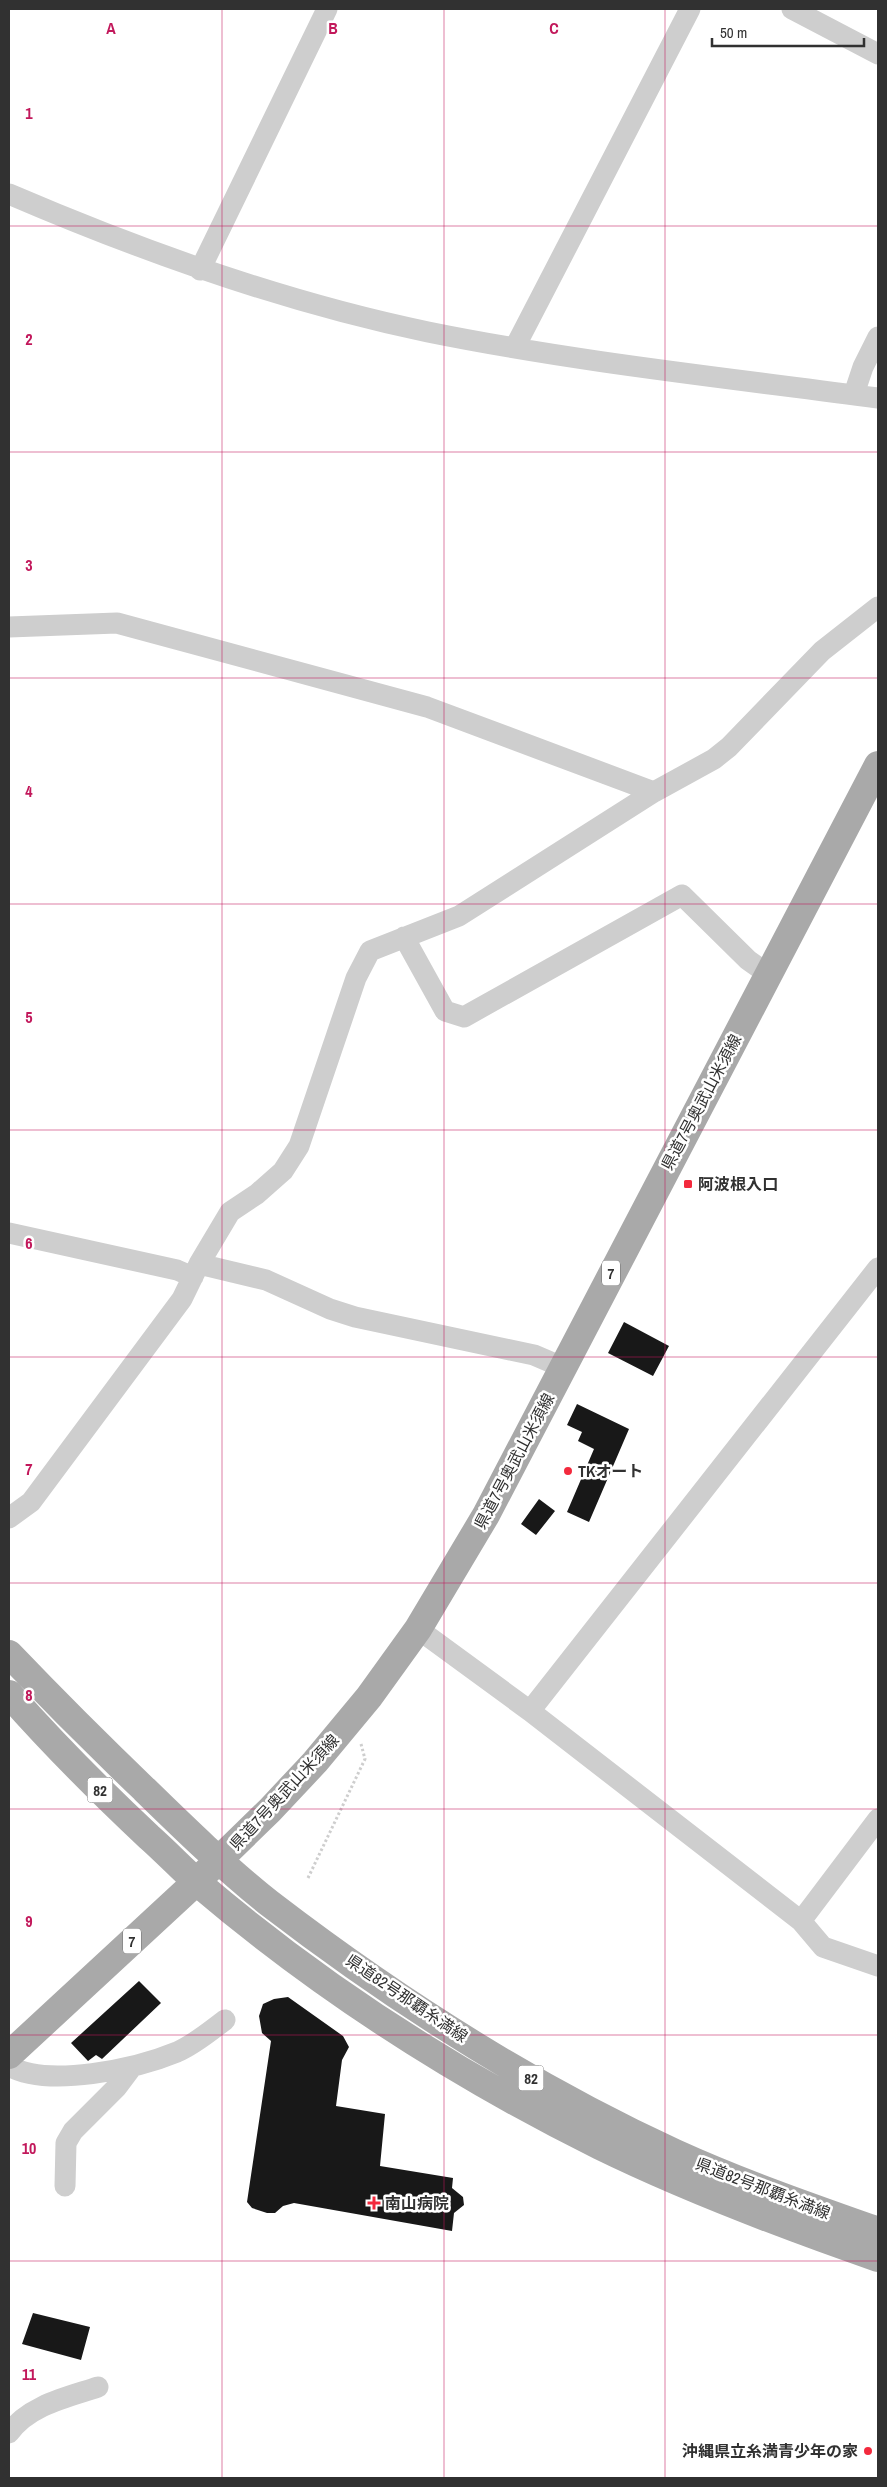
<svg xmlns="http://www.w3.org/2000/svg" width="887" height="2487" font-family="'Archivo Narrow','Noto Sans JP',sans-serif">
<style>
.building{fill:#181818}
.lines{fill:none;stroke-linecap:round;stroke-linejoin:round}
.path{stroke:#cecece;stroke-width:3;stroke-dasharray:2.5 2.5;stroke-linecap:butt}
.minor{stroke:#cecece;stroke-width:21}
.major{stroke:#a9a9a9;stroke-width:28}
.grid{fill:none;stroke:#c2185b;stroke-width:1;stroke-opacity:0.55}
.poi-dot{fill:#f3293d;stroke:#fff;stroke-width:2}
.labels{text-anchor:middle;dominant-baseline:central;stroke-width:5;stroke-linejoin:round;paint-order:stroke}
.shield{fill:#fff;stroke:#6f6f6f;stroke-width:1}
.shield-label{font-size:15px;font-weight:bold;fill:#313131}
.street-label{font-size:16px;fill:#313131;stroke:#fff}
.poi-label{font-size:16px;font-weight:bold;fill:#313131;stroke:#fff;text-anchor:start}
.grid-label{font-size:16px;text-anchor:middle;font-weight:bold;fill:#c2185b;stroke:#fff;stroke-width:5;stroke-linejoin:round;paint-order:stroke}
</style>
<rect width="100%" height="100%" fill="#fff"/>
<path class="building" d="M 624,1322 L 669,1346 L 653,1376 L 608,1353 Z
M 577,1404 L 629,1429 L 589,1522 L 567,1512 L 594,1449 L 578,1441 L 582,1432 L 567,1425 Z
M 539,1499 L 555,1511 L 536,1535 L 521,1524 Z
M 139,1981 L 161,2003 L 102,2059 L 96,2055 L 88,2061 L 71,2043 Z
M 288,1997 L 343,2036 L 349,2047 L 342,2060 L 336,2106 L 385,2114 L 380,2166 L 453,2178 L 452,2188 L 463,2197 L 464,2205 L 454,2213 L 452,2231 L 294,2203 L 283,2206 L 275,2213 L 267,2213 L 252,2208 L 247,2202 L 271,2041 L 262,2033 L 259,2016 L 263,2004 L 274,1999 Z
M 33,2313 L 90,2327 L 81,2360 L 22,2344 Z"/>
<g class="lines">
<path class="path" d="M 308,1878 L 365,1759 L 361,1744"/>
<path class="minor" d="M 792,9 L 878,54
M 9,194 C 144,252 283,302 428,332 C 576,362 728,378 878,398
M 200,270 L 327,9
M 515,347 L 690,9
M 854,394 L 863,367 L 878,337
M 9,627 L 117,623 L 427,707 L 654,792
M 404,937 L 445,1011 L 464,1017 L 682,895 L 748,960 L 769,975
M 9,1233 L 177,1270 L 193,1277
M 199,1264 L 266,1280 L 330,1309 L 355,1317 L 534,1355 L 562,1367
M 9,1518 L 31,1502 L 182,1299 L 199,1264 L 230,1212 L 257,1194 L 283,1171 L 299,1146 L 356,978 L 370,951 L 459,916 L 654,792 L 714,759 L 729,747 L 822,651 L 878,607
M 418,1629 L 530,1711 L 801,1921 L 823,1947 L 878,1966
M 530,1711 L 878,1268
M 801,1921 L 878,1819
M 9,2066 C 48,2088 136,2069 177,2052 C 195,2044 209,2032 225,2020
M 65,2186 L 66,2143 L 73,2131 L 117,2087 L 132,2067
M 9,2433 C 29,2405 68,2397 98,2387"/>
<path class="major" d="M 9,1654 C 53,1700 98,1745 144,1789 C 184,1828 225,1868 269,1903 C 394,1999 532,2087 675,2153 C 741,2183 810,2207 878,2231
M 9,1694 C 53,1744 100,1791 149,1837 C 166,1852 182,1869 199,1884 C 320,1987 457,2075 600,2146 C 690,2190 783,2225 878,2258
M 9,2055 L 196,1882 L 270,1810 L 315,1762 L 369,1697 L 418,1629 L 486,1515 L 878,765"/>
</g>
<path class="grid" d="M 222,9 L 222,2478M 444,9 L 444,2478M 665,9 L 665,2478M 9,226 L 878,226M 9,452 L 878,452M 9,678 L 878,678M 9,904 L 878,904M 9,1130 L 878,1130M 9,1357 L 878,1357M 9,1583 L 878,1583M 9,1809 L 878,1809M 9,2035 L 878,2035M 9,2261 L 878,2261"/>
<g class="poi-dot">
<rect x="683" y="1179" width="10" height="10" rx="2.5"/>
<circle cx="568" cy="1471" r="5"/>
<path d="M371.5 2195.5h5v5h5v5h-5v5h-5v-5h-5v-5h5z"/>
<circle cx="868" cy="2451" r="5"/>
</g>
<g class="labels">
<g class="shield">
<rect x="602" y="1260.5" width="18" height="25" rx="4"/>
<rect x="87.5" y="1777.5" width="25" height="25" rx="4"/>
<rect x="123" y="1928.5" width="18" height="25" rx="4"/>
<rect x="518.5" y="2065.5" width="25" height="25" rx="4"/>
</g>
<g class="shield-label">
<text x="611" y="1273">7</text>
<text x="100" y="1790">82</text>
<text x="132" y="1941">7</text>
<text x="531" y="2078">82</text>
</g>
<g class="street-label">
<text transform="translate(701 1102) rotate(-62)">県道7号奥武山米須線</text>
<text transform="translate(514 1461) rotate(-62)">県道7号奥武山米須線</text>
<text transform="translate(284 1792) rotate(-47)">県道7号奥武山米須線</text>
<text transform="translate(407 1998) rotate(34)">県道82号那覇糸満線</text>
<text transform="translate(763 2188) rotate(21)">県道82号那覇糸満線</text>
</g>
<g class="poi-label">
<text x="698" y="1184">阿波根入口</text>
<text x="578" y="1471">TKオート</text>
<text x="385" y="2203">南山病院</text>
<text x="858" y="2451" text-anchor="end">沖縄県立糸満青少年の家</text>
</g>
</g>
<g class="grid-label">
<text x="111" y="34">A</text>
<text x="333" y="34">B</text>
<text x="554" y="34">C</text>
<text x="29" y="119">1</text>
<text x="29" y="345">2</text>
<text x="29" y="571">3</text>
<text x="29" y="797">4</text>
<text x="29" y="1023">5</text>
<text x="29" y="1249">6</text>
<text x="29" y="1475">7</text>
<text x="29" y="1701">8</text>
<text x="29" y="1927">9</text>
<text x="29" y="2154">10</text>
<text x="29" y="2380">11</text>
</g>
<rect width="887" height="2487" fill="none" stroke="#313131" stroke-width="20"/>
<path d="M712 38v8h152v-8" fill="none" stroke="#313131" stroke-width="2.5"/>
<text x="720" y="38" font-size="15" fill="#313131" stroke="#ffffff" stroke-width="4" paint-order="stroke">50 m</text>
</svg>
